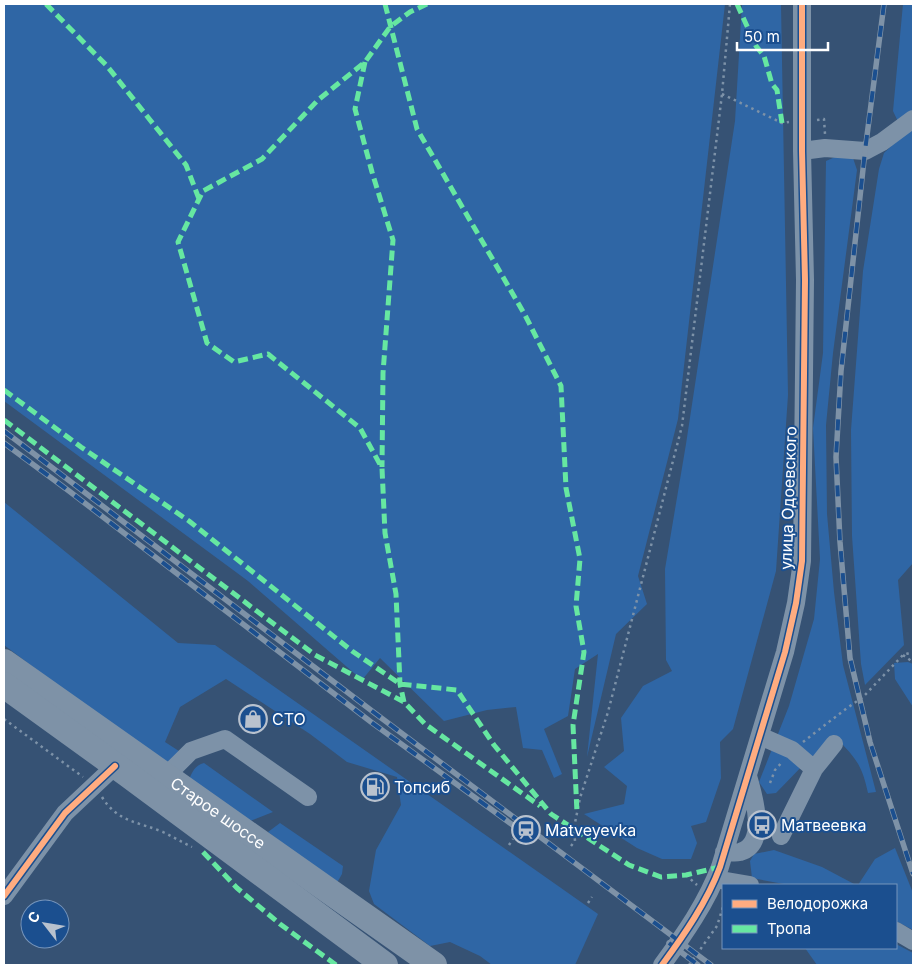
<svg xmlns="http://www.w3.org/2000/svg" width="917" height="969" font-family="Inter,sans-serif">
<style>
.green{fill:#2f66a5}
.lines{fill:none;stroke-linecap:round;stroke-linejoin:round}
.path{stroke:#7d92a8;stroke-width:2.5;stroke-dasharray:2.5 4;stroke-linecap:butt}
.minor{stroke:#7d92a8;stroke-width:18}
.highway{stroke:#7e92a7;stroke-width:26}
.rail-casing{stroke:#7e92a7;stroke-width:5.5}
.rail{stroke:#1b4f8f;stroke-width:4;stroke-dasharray:11;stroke-linecap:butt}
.quiet{stroke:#66e7a1;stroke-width:5;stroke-dasharray:10 5;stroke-linecap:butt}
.cycleway-casing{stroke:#1b4f8f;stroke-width:9}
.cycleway{stroke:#ffac80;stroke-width:6}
.labels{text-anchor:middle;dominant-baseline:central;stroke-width:4;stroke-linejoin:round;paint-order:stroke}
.street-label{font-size:16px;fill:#fff;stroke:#1b4f8f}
.poi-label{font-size:16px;fill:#fff;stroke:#1b4f8f;text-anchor:start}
</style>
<rect width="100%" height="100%" fill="#365274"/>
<path class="green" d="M 4,4 L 725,4 L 678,419 L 638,576 L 647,604 L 616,634 L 587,757 L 598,654 L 575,669 L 568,716 L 544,729 L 562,774 L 554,778 L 542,750 L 523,748 L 516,707 L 487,710 L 444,721 L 380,658 L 362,680 L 248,581 L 4,401 Z
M 742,4 L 781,4 L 788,395 L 776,571 L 733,729 L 720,742 L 721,778 L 706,822 L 691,826 L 697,843 L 691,859 L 662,859 L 637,848 L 584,814 L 624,804 L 627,786 L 604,767 L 624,751 L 621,718 L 643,686 L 672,671 L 666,660 L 665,569 L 686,444 L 735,121 Z
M 903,4 L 913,4 L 913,563 L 898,580 L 904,645 L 865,685 L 861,664 L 852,536 L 851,430 L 863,271 L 879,169 L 884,153 L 904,134 L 893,111 Z
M 844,153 L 853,158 L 857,170 L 833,353 L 826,425 L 827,514 L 834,592 L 843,665 L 876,792 L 868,793 C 862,765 856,758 836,738 L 808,760 L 776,793 L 767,794 L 759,782 L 789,706 L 814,619 L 820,559 L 813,428 L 823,353 L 826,161 Z
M 4,502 L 178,643 L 215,645 L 598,914 L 575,965 L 492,965 L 480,956 L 450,942 L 430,946 L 374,904 L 369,891 L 376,850 L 401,805 L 397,777 L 347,762 L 310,734 L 226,679 L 180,707 L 165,742 L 182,753 L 170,766 L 127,738 L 4,645 Z
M 908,662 L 913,664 L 913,707 L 895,679 L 894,663 Z
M 204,763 L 273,812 L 250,821 L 189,780 C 192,772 195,765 204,763 Z
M 280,823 L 343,866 L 342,874 L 338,881 L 333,882 L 268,832 Z
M 895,848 L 913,893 L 913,930 L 896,921 L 896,885 L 858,885 L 875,859 Z
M 774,850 L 822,867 L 856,885 L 789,885 L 752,878 L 750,861 L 754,854 Z
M 896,944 L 913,953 L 913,965 L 817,965 L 805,948 L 896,948 Z"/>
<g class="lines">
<path class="path" d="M 722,94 L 782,123 L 789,122
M 817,120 L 824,119 L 825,134
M 903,655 L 913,662
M 4,719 L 83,777
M 803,742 L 847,708 L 863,697 L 903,655 L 913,652
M 770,783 L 775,770 L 783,761
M 434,791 L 438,784
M 102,797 C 117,822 139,822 163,832 C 173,837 182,842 192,847
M 509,845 L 513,839
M 571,846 L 575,841 L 574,828 L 580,798 L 608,712 L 682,426 L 722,94 L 730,4
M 686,875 L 697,885
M 588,903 L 592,897
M 689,965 L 717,926 L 723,907"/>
<path class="minor" d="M 802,151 L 825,148 L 865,151 L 882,142 L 913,119
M 760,736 L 792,750 L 814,769
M 165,777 L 191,751 L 225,739 L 308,797
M 781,836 L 814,769 L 834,744
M 724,852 C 729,852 735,853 740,852 C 769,844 753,794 748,776
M 715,879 L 750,885
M 4,896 L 65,813 L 115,766
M 896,931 L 913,941
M 662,965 C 684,935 707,902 720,867 L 785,652 L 796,603 L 802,561 L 805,280 L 802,151 L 802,4"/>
<g class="highway">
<path id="s1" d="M 4,662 L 434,965"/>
<path d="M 4,685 L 127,774 L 385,965"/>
</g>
<defs>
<path id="rail" d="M 884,4 L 865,151 L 841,371 L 836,457 L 840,542 L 850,658 L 870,742 L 913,874
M 4,431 L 376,714 L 711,965
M 4,443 L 69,491 L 371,722 L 532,839
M 669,943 L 698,965"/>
</defs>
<use href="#rail" class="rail-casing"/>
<use href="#rail" class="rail"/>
<path class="quiet" d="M 46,4 L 107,66 L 186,165 L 199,199
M 385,4 L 417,129 L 525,315 L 561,386 L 566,488 L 580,559 L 576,606 L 584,652 L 573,725 L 577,813
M 737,4 L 756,46 L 764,56 L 772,84 L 777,90 L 782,123
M 365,62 L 355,109 L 372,172 L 393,240 L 383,373 L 382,467
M 4,390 L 81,447 L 189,521 L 352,651 L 400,684 L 457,690 L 494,745 L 551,814 L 629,865 L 661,877 L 686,875 L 720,867
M 4,420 L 315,655 L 404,702 L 425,724 L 540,806
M 404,702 L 400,684 L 396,594 L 385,533 L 382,468 L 360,428 L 268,354 L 234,362 L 207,343 L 178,242 L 203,191 L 262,159 L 318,100 L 365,62 L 390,27 L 410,12 L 427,4
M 203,852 L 237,888 L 280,924 L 336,965"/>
<defs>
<path id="cycleway" d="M 4,896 L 65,813 L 115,766
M 662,965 C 684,935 707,902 720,867 L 785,652 L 796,603 L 802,561 L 805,280 L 802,151 L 802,4"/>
</defs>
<use href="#cycleway" class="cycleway-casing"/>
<use href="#cycleway" class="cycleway"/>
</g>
<defs>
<symbol id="shop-ring" viewBox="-11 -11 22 22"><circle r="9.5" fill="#1b4f8f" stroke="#b9c2ce" stroke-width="1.5"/><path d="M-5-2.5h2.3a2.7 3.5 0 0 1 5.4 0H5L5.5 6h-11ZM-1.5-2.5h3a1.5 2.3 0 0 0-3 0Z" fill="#b9c2ce"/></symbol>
<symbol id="fuel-ring" viewBox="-11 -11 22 22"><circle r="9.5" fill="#1b4f8f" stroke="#b9c2ce" stroke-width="1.5"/><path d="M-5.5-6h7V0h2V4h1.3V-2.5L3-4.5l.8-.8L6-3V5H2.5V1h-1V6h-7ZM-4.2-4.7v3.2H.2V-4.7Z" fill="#b9c2ce"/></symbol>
<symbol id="bus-ring" viewBox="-11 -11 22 22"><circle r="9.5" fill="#1b4f8f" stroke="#b9c2ce" stroke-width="1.5"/><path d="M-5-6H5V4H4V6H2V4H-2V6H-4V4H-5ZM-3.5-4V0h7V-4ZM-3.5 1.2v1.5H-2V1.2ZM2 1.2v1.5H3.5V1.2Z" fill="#b9c2ce"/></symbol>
<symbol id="station-ring" viewBox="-11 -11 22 22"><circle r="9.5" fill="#1b4f8f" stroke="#b9c2ce" stroke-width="1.5"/><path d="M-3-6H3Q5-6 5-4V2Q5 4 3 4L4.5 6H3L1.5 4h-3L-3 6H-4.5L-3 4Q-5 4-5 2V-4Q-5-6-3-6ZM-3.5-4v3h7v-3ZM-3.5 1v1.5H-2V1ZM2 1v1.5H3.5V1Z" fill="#b9c2ce"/></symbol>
</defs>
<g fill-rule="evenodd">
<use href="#shop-ring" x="237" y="703" width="32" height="32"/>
<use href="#fuel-ring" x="359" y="771" width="32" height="32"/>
<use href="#bus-ring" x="746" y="809" width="32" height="32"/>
<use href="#station-ring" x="510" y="814" width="32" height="32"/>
</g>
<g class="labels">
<g class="street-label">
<text transform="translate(788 498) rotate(-88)">улица Одоевского</text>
<text stroke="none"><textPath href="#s1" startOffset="262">Старое шоссе</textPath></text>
</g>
<g class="poi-label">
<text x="272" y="719">СТО</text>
<text x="394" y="787">Топсиб</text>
<text x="781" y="825">Матвеевка</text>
<text x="545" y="830">Matveyevka</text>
</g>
</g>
<rect width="917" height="969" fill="none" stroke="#ffffff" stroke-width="10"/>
<rect x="722" y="884" width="175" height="65" fill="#1b4f8f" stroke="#7695bc"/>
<rect x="732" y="900" width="25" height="8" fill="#ffac80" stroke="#7695bc"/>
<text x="767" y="909" font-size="15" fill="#ffffff">Велодорожка</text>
<rect x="732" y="925" width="25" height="8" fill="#66e7a1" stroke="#7695bc"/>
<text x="767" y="934" font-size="15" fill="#ffffff">Тропа</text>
<g transform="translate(45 924) rotate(301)"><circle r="24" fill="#1b4f8f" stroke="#7695bc"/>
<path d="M0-4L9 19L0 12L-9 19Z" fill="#b9c2ce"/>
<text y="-8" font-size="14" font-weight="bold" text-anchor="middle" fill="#ffffff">С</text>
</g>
<path d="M737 42v8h91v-8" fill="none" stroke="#ffffff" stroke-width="2.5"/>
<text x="744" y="42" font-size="15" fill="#ffffff" stroke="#1b4f8f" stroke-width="4" paint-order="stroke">50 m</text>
</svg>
